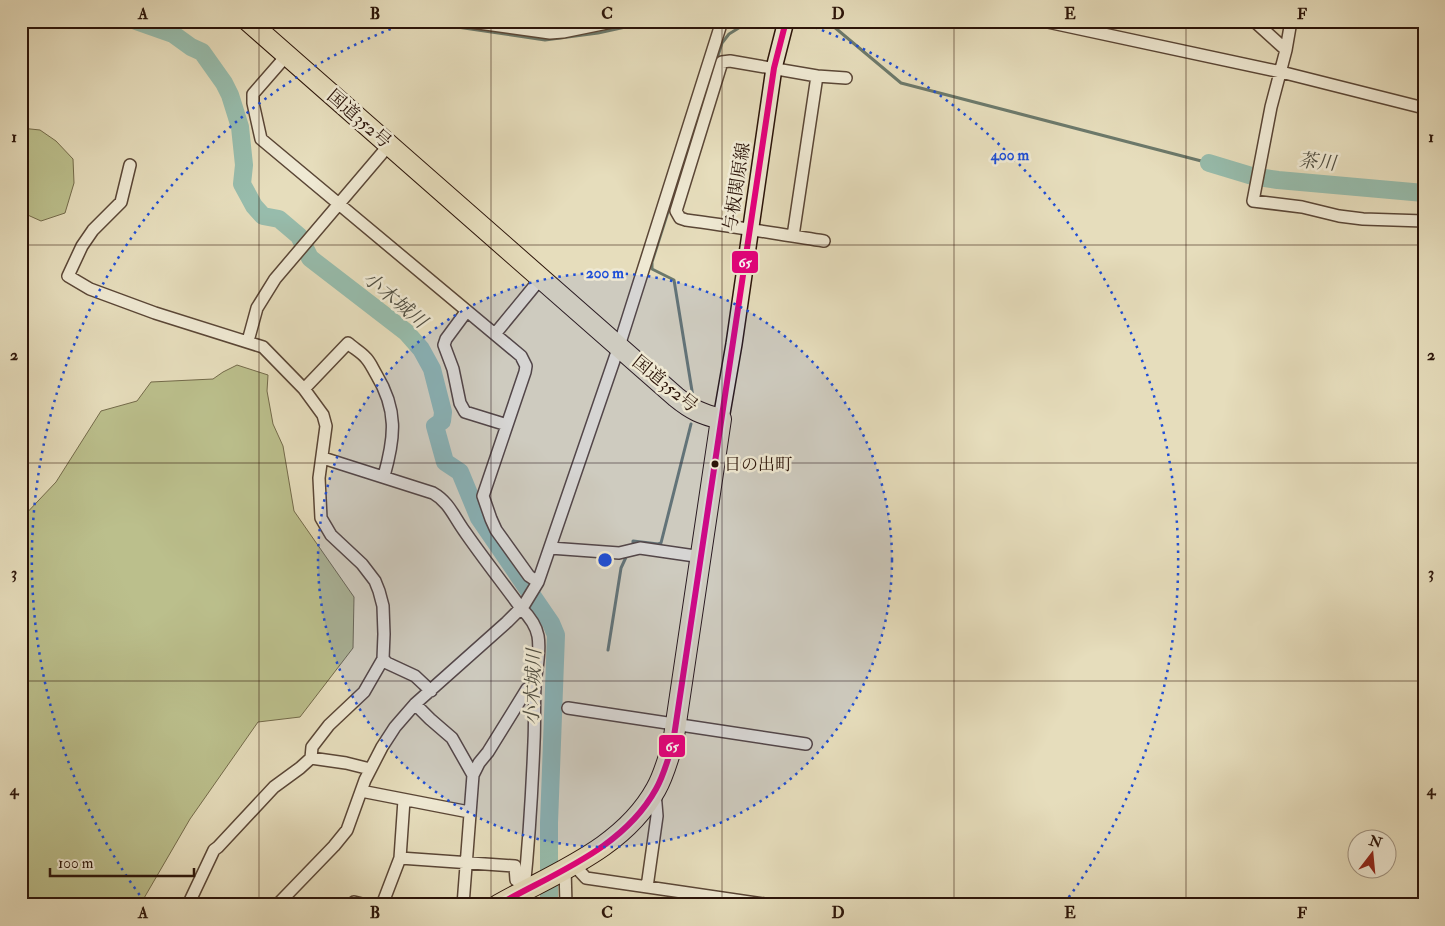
<svg xmlns="http://www.w3.org/2000/svg" width="1445" height="926" font-family="'IM FELL Double Pica','Noto Serif JP',serif">
<style>
.green{fill:#bbbf8c;stroke:#736a4a}
.lines{fill:none;stroke-linecap:round;stroke-linejoin:round}
.stream{stroke:#6c796b;stroke-width:3}
.river{stroke:#97bcac;stroke-width:18}
.street-casing{stroke:#5a4636;stroke-width:14}
.secondary-casing{stroke:#2b1409;stroke-width:18}
.highway-casing{stroke:#2b1409;stroke-width:22}
.street{stroke:#efe9d3;stroke-width:11}
.secondary{stroke:#efe9d3;stroke-width:15}
.highway{stroke:#e6ddbc;stroke-width:20}
.bus-1-casing{stroke:#efe9d3;stroke-width:10}
.bus-1{stroke:#e5007d;stroke-width:6}
.grid{fill:none;stroke:#2b1409;stroke-width:1;stroke-opacity:0.55}
.ring{fill:none;stroke:#1d4ed8;stroke-width:2.5;stroke-dasharray:2.5 5}
.bus-dot{fill:#2b1409;stroke:#efe9d3;stroke-width:2}
.labels{text-anchor:middle;dominant-baseline:central;stroke-width:5;stroke-linejoin:round;paint-order:stroke}
.bus-label{font-size:17px;fill:#2b1409;stroke:#efe9d3;text-anchor:start}
.street-label{font-size:18px;fill:#2b1409;stroke:#efe9d3}
.water-label{font-size:19px;font-style:italic;fill:#514f42;stroke:#efe9d3}
.centre{fill:#1d4ed8;stroke:#efe9d3;stroke-width:2.5}
.ring-label{font-size:15px;text-anchor:middle;font-weight:bold;fill:#1d4ed8;stroke:#efe9d3;stroke-width:5;stroke-linejoin:round;paint-order:stroke}
.line-badge{stroke:#efe9d3;stroke-width:2}
.badge-label{font-size:14px;text-anchor:middle;font-weight:bold;fill:#fff}
.neatline{fill:none;stroke:#2b1409;stroke-width:2}
.grid-label{font-size:16px;text-anchor:middle;font-weight:bold;fill:#2b1409}
</style>
<rect width="100%" height="100%" fill="#e6ddbc"/>
<filter id="stains"><feTurbulence type="fractalNoise" baseFrequency=".004" numOctaves="4"/><feColorMatrix values="0 0 0 0 .2 0 0 0 0 .09 0 0 0 0 .02 0 0 0 .5 -.17"/></filter>
<radialGradient id="worn" r=".72"><stop offset=".6" stop-color="#630" stop-opacity="0"/><stop offset="1" stop-color="#630" stop-opacity=".3"/></radialGradient>
<path class="green" d="M 21,128 L 40,130 L 56,141 L 73,159 L 74,183 L 65,213 L 41,221 L 21,212 Z
M 237,365 L 268,375 L 267,391 L 273,424 L 283,446 L 294,511 L 354,597 L 353,648 L 300,717 L 258,722 L 190,819 L 140,905 L 21,905 L 21,519 L 56,482 L 101,411 L 137,401 L 151,382 L 213,379 L 223,372 Z"/>
<g class="lines">
<path class="stream" d="M 416,21 L 545,40 L 598,33 L 653,21
M 827,21 L 901,83 L 1209,163
M 693,397 L 674,280 L 652,269 L 652,262 L 722,43 L 729,34 L 750,21
M 633,543 L 633,541 L 658,544 L 661,543 L 691,424
M 608,650 L 621,568 L 627,555"/>
<path class="river" d="M 136,21 L 173,34 L 191,47 L 202,52 L 224,83 L 230,95 L 240,127 L 244,165 L 242,184 L 254,206 L 263,216 L 279,219 L 299,236 L 310,258 L 406,332 L 421,349 L 432,369 L 443,412 L 442,421 L 435,426 L 445,462 L 460,472 L 479,518 L 551,623 L 556,635 L 549,823 L 549,905
M 1209,163 L 1252,176 L 1278,180 L 1424,193"/>
<defs>
<path id="street" d="M 464,21 L 550,33 L 563,32 L 617,21
M 1043,21 L 1281,72 L 1424,108
M 1254,21 L 1286,50
M 1291,21 L 1286,50 L 1271,107 L 1253,201 L 1302,207 L 1339,216 L 1363,219 L 1424,221
M 287,55 L 253,94 L 253,103 L 261,139 L 521,356 L 526,366 L 525,372 L 483,496 L 491,519 L 496,530 L 529,576 L 538,582
M 817,76 L 846,78
M 130,165 L 121,202 L 93,230 L 82,246 L 68,276 L 90,289 L 155,313 L 263,347 L 304,389 L 323,415 L 326,426 L 319,478 L 321,518 L 331,535 L 362,564 L 375,581 L 379,591 L 383,606 L 384,634 L 383,659 L 364,692 L 329,725 L 312,747 L 311,758
M 793,236 L 817,76 L 730,61 L 722,62 L 676,211 L 680,218 L 686,220 C 732,226 778,234 824,241
M 466,312 L 446,339 L 444,345 L 453,369 L 460,403 L 465,412 L 507,425
M 495,334 L 541,278
M 248,341 L 257,308 L 275,279 L 389,145
M 304,389 L 348,343 C 353,348 361,352 366,358 C 370,362 373,369 376,374 C 398,410 395,437 384,476
M 323,458 L 433,493 C 449,502 454,517 465,532 C 483,558 502,582 521,608 C 529,616 536,625 538,636 C 541,653 536,669 535,685 C 534,704 535,723 534,742 C 532,792 529,841 524,890
M 550,548 L 619,553 L 640,548 L 702,557
M 383,659 L 387,663 L 415,676 L 431,691
M 415,704 L 430,719 L 452,738 L 473,775
M 568,708 L 806,744
M 361,791 L 469,812
M 400,858 L 515,866 L 516,880
M 574,865 L 586,878 L 771,905
M 565,868 L 566,905
M 647,887 L 657,816 L 655,792
M 188,905 L 214,850 L 218,847 L 274,787 L 300,768 L 311,758 L 346,763 L 370,769
M 277,905 L 334,846 L 347,830 L 365,780 L 382,747 L 395,727 L 415,704 L 507,622 L 524,605 L 538,582 L 619,346 L 722,21
M 351,905 L 354,902 L 366,905
M 382,905 L 400,858 L 404,800
M 463,905 L 473,775 L 479,763 L 488,752 L 527,689 L 535,685"/>
<path id="secondary" d="M 721,419 L 734,344 L 774,68 L 786,21"/>
<path id="highway" d="M 248,21 L 676,397 C 692,410 701,414 721,419 L 673,743 C 668,759 664,775 656,789 C 623,849 554,873 498,905"/>
</defs>
<use href="#street" class="street-casing"/>
<use href="#secondary" class="secondary-casing"/>
<use href="#highway" class="highway-casing"/>
<use href="#street" class="street"/>
<use href="#secondary" class="secondary"/>
<use href="#highway" class="highway"/>
<defs>
<path id="bus-1" d="M 498,905 C 554,873 623,849 656,789 C 664,775 668,759 673,743 L 774,68 L 786,21"/>
</defs>
<use href="#bus-1" class="bus-1-casing"/>
<use href="#bus-1" class="bus-1"/>
</g>
<path class="grid" d="M 259,21 L 259,905M 491,21 L 491,905M 722,21 L 722,905M 954,21 L 954,905M 1186,21 L 1186,905M 21,245 L 1424,245M 21,463 L 1424,463M 21,681 L 1424,681"/>
<circle cx="605" cy="560" r="287" fill="#1d4ed8" fill-opacity=".12"/>
<g class="ring">
<circle cx="605" cy="560" r="287"/>
<path d="M144 901A573 573 0 0 1 409 22M801 22A573 573 0 0 1 1066 901"/>
</g>
<circle class="bus-dot" cx="715" cy="464" r="4.5"/>
<g class="labels">
<g class="bus-label">
<text x="724" y="464">日の出町</text>
</g>
<g class="street-label">
<text transform="translate(359 119) rotate(41)">国道352号</text>
<text transform="translate(737 187) rotate(-81)">与板関原線</text>
<text transform="translate(665 384) rotate(39)">国道352号</text>
</g>
<g class="water-label">
<text transform="translate(1317 162) rotate(5)">茶川</text>
<text transform="translate(395 300) rotate(40)">小木城川</text>
<text transform="translate(533 687) rotate(-88)">小木城川</text>
</g>
</g>
<circle cx="605" cy="560" r="8" class="centre"/>
<g class="ring-label">
<text x="1010" y="160">400 m</text>
<text x="605" y="278">200 m</text>
</g>
<g class="line-badge">
<rect x="731" y="250" width="28" height="24" rx="5" fill="#e5007d"/>
<rect x="658" y="734" width="28" height="24" rx="5" fill="#e5007d"/>
</g>
<g class="badge-label">
<text x="745" y="267">65</text>
<text x="672" y="751">65</text>
</g>
<rect width="1445" height="926" fill="none" stroke="#e6ddbc" stroke-width="55"/>
<g transform="translate(1372 854) rotate(16)"><circle r="24" fill="#efe9d3" stroke="#a19482"/>
<path d="M0-4L9 19L0 12L-9 19Z" fill="#8f2418"/>
<text y="-8" font-size="14" font-weight="bold" text-anchor="middle" fill="#2b1409">N</text>
</g>
<path d="M50 868v8h144v-8" fill="none" stroke="#2b1409" stroke-width="2.5"/>
<text x="58" y="868" font-size="15" fill="#2b1409" stroke="#efe9d3" stroke-width="4" paint-order="stroke">100 m</text>
<rect x="28" y="28" width="1390" height="870" class="neatline"/>
<g class="grid-label">
<text x="143" y="19">A</text>
<text x="375" y="19">B</text>
<text x="607" y="19">C</text>
<text x="838" y="19">D</text>
<text x="1070" y="19">E</text>
<text x="1302" y="19">F</text>
<text x="14" y="142">1</text>
<text x="1431" y="142">1</text>
<text x="14" y="360">2</text>
<text x="1431" y="360">2</text>
<text x="14" y="578">3</text>
<text x="1431" y="578">3</text>
<text x="14" y="795">4</text>
<text x="1431" y="795">4</text>
<text x="143" y="918">A</text>
<text x="375" y="918">B</text>
<text x="607" y="918">C</text>
<text x="838" y="918">D</text>
<text x="1070" y="918">E</text>
<text x="1302" y="918">F</text>
</g>
<rect width="100%" height="100%" filter="url(#stains)"/>
<rect width="100%" height="100%" fill="url(#worn)"/>
</svg>
